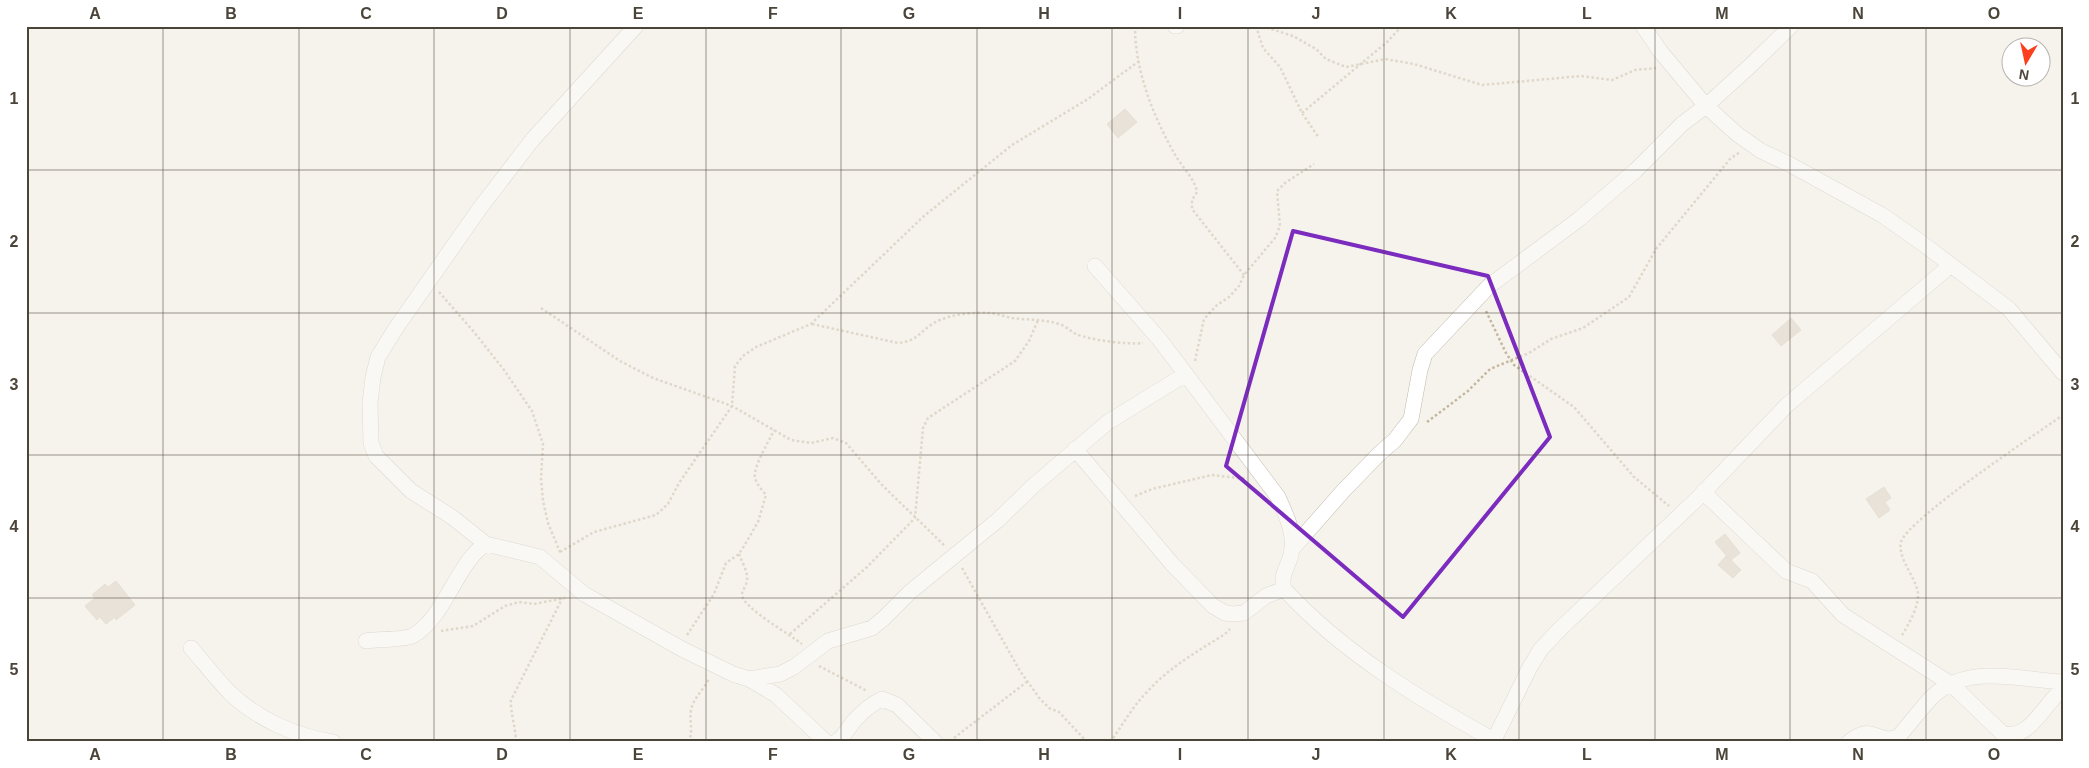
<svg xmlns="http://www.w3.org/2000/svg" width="2089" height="768" font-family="Helvetica,sans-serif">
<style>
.building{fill:#d8cfc1;stroke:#d3c7b4}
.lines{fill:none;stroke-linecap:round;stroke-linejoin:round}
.street-casing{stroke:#c2bbae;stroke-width:16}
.path{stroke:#c4b79f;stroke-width:2.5;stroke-dasharray:2.5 2.5;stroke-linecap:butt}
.street{stroke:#fff;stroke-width:15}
.marked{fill:none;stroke:#7b2cbf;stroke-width:4;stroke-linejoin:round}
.grid{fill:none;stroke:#4b4439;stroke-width:1;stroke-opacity:0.55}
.neatline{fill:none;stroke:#4b4439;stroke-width:2}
.grid-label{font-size:16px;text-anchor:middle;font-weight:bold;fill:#4b4439}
</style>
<rect width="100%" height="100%" fill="#f6f3ec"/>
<path class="building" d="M 1125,109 L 1137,122 L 1118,138 L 1107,124 Z
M 1791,318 L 1801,330 L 1781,346 L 1772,335 Z
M 1884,487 L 1891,498 L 1885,502 L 1890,510 L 1879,518 L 1866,499 Z
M 1725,534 L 1740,553 L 1731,560 L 1741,570 L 1733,578 L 1718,565 L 1726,556 L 1730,560 L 1715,542 Z
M 116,581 L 135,605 L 116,620 L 115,617 L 106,624 L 100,617 L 97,620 L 85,606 L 95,598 L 92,595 L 105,584 L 108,587 Z"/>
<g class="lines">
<defs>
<path id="street" d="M 1175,26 L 1177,26
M 1643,26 L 1660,51 L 1706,106 L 1737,134 L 1761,151 L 1789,164 L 1882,215 L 1922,243 L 2009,309 L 2063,373
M 1095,266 L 1160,340 L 1278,497 C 1286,515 1296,534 1291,555 C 1288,567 1280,575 1284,589 C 1342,652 1419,699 1494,740
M 1075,449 L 1173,565 L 1213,606 L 1225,613 L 1233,614 L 1244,613 L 1266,596 L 1284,589
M 1703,492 L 1786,571 L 1812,581 L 1843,615 L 1951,684 L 2003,734 C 2031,740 2044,703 2063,689
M 486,544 L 452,517 L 411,491 L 376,456 L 371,443 L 370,403 L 373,377 L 378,357 L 396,328 L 480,208 L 533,139 L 636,26
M 1292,549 L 1344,490 L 1379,454 L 1395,440 L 1404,428 L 1411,419 L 1420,370 L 1425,354 L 1489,286 L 1578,220 L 1635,171 L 1682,124 L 1706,106 L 1750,66 L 1791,26
M 366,641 C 378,639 403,640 412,636 C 444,620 458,560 486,544 L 540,557 L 584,594 L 682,649 L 733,674 L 749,679 L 780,674 L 794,667 L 828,641 L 872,628 L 883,619 L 910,592 L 998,520 L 1032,487 L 1108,422 L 1186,374
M 191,648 C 204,663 216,678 229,692 C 257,719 295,736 333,742
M 749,679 L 776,695 L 826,742
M 836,742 C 844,737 848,728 854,721 C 862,712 871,704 882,699 L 897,705 L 935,742
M 1493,742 L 1530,667 L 1541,649 L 1559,630 L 1699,497 L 1787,405 L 1951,265
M 1849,742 C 1873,722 1876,745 1898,737 C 1910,724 1921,708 1933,696 C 1969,663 2020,680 2063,682"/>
</defs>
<use href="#street" class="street-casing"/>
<path class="path" d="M 1135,26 C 1135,71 1153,115 1174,153 C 1181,166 1195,179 1197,192 L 1192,200 L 1192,209 L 1244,275
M 1256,26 L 1263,48 L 1280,67 L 1302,113 L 1319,138
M 1262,26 L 1293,36 L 1316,49 L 1326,59 L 1346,67 L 1385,59 L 1414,64 L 1482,85 L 1581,76 L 1612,80 L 1635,70 L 1656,68
M 1302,113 L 1387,42 L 1402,26
M 439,292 L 474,332 L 504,370 L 532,411 L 543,444 L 541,478 L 543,501 L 548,523 L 560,552
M 541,308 L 620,361 L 653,378 L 732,406 L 791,440 L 811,443 L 833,438 L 846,443 L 882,485 L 945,546
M 1486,311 L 1506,353 L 1514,365 L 1574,407 L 1634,477 L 1669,506
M 812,324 L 898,343 C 920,341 921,328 940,320 C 954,314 973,312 988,313 C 996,313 1003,316 1011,318 C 1027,320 1043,319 1059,324 C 1066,326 1070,331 1076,334 C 1090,340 1128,345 1143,343
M 1195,361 L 1204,319 L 1217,305 L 1229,297 L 1239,286 L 1244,275 L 1275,238 L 1280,226 L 1277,191 L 1285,183 L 1314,164
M 1427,422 L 1468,391 L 1490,369 L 1529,353 L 1551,339 L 1583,328 L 1629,297 L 1656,249 L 1730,159 L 1740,152
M 1135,496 L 1152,489 L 1212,475 L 1246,479
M 560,552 L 594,532 L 656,515 L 668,504 L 679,483 L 732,406 L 735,366 L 743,356 L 756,347 L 811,324 L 924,216 L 1012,145 L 1088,99 L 1139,61
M 739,554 C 742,562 748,572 747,580 C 747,585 742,590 742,595 C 743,608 791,635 802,644
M 962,568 L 1020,671 L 1040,699 L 1049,708 L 1059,712 L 1087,742
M 441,631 L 473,626 L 505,606 L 519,602 L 534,604 L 565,598
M 790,634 L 867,567 L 915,518 L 923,428 L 928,418 L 1015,361 L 1029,341 L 1038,320
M 687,635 L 714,594 L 726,563 L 739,554 L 744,546 L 758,522 L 766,495 C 762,490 757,485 755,478 C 753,466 769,442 774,430
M 1902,635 C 1909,624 1919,606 1918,593 C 1916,578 1897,557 1901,542 C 1908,519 2036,434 2063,415
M 819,666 L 867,691
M 950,741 L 1028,681
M 516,742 C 516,729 510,711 511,700 L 562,599
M 688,742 C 694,733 689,721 691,710 C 693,699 703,690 709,679
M 1110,742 C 1123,725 1132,707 1147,692 C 1168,668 1198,651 1225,634 L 1230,629"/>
<use href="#street" class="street"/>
</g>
<path d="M0 0H2089V768H0ZM 1293,231 L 1488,276 L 1550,437 L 1403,617 L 1226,466 Z" fill="#f6f3ec" fill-opacity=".55" fill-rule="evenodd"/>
<path class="marked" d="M 1293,231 L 1488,276 L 1550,437 L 1403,617 L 1226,466 Z"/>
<path class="grid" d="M 163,26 L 163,742M 299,26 L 299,742M 434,26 L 434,742M 570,26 L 570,742M 706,26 L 706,742M 841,26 L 841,742M 977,26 L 977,742M 1112,26 L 1112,742M 1248,26 L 1248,742M 1384,26 L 1384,742M 1519,26 L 1519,742M 1655,26 L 1655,742M 1790,26 L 1790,742M 1926,26 L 1926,742M 26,170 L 2063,170M 26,313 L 2063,313M 26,455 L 2063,455M 26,598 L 2063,598"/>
<rect width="2089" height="768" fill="none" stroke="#ffffff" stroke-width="55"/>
<g transform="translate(2026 62) rotate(189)"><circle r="24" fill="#ffffff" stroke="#b7b4b0"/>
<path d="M0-4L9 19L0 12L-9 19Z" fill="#fc3f1d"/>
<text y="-8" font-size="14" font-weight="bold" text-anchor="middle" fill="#4b4439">N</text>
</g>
<rect x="28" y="28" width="2034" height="712" class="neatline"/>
<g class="grid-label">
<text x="95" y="19">A</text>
<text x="231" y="19">B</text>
<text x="366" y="19">C</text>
<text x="502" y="19">D</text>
<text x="638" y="19">E</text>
<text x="773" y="19">F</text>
<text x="909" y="19">G</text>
<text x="1044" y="19">H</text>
<text x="1180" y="19">I</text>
<text x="1316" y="19">J</text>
<text x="1451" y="19">K</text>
<text x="1587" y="19">L</text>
<text x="1722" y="19">M</text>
<text x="1858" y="19">N</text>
<text x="1994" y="19">O</text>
<text x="14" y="104">1</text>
<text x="2075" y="104">1</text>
<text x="14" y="247">2</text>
<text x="2075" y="247">2</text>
<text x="14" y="390">3</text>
<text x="2075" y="390">3</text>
<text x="14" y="532">4</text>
<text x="2075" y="532">4</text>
<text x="14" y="675">5</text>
<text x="2075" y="675">5</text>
<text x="95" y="760">A</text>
<text x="231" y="760">B</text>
<text x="366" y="760">C</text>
<text x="502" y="760">D</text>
<text x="638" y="760">E</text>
<text x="773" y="760">F</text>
<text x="909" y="760">G</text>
<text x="1044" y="760">H</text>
<text x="1180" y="760">I</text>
<text x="1316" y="760">J</text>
<text x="1451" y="760">K</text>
<text x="1587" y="760">L</text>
<text x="1722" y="760">M</text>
<text x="1858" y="760">N</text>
<text x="1994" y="760">O</text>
</g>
</svg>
